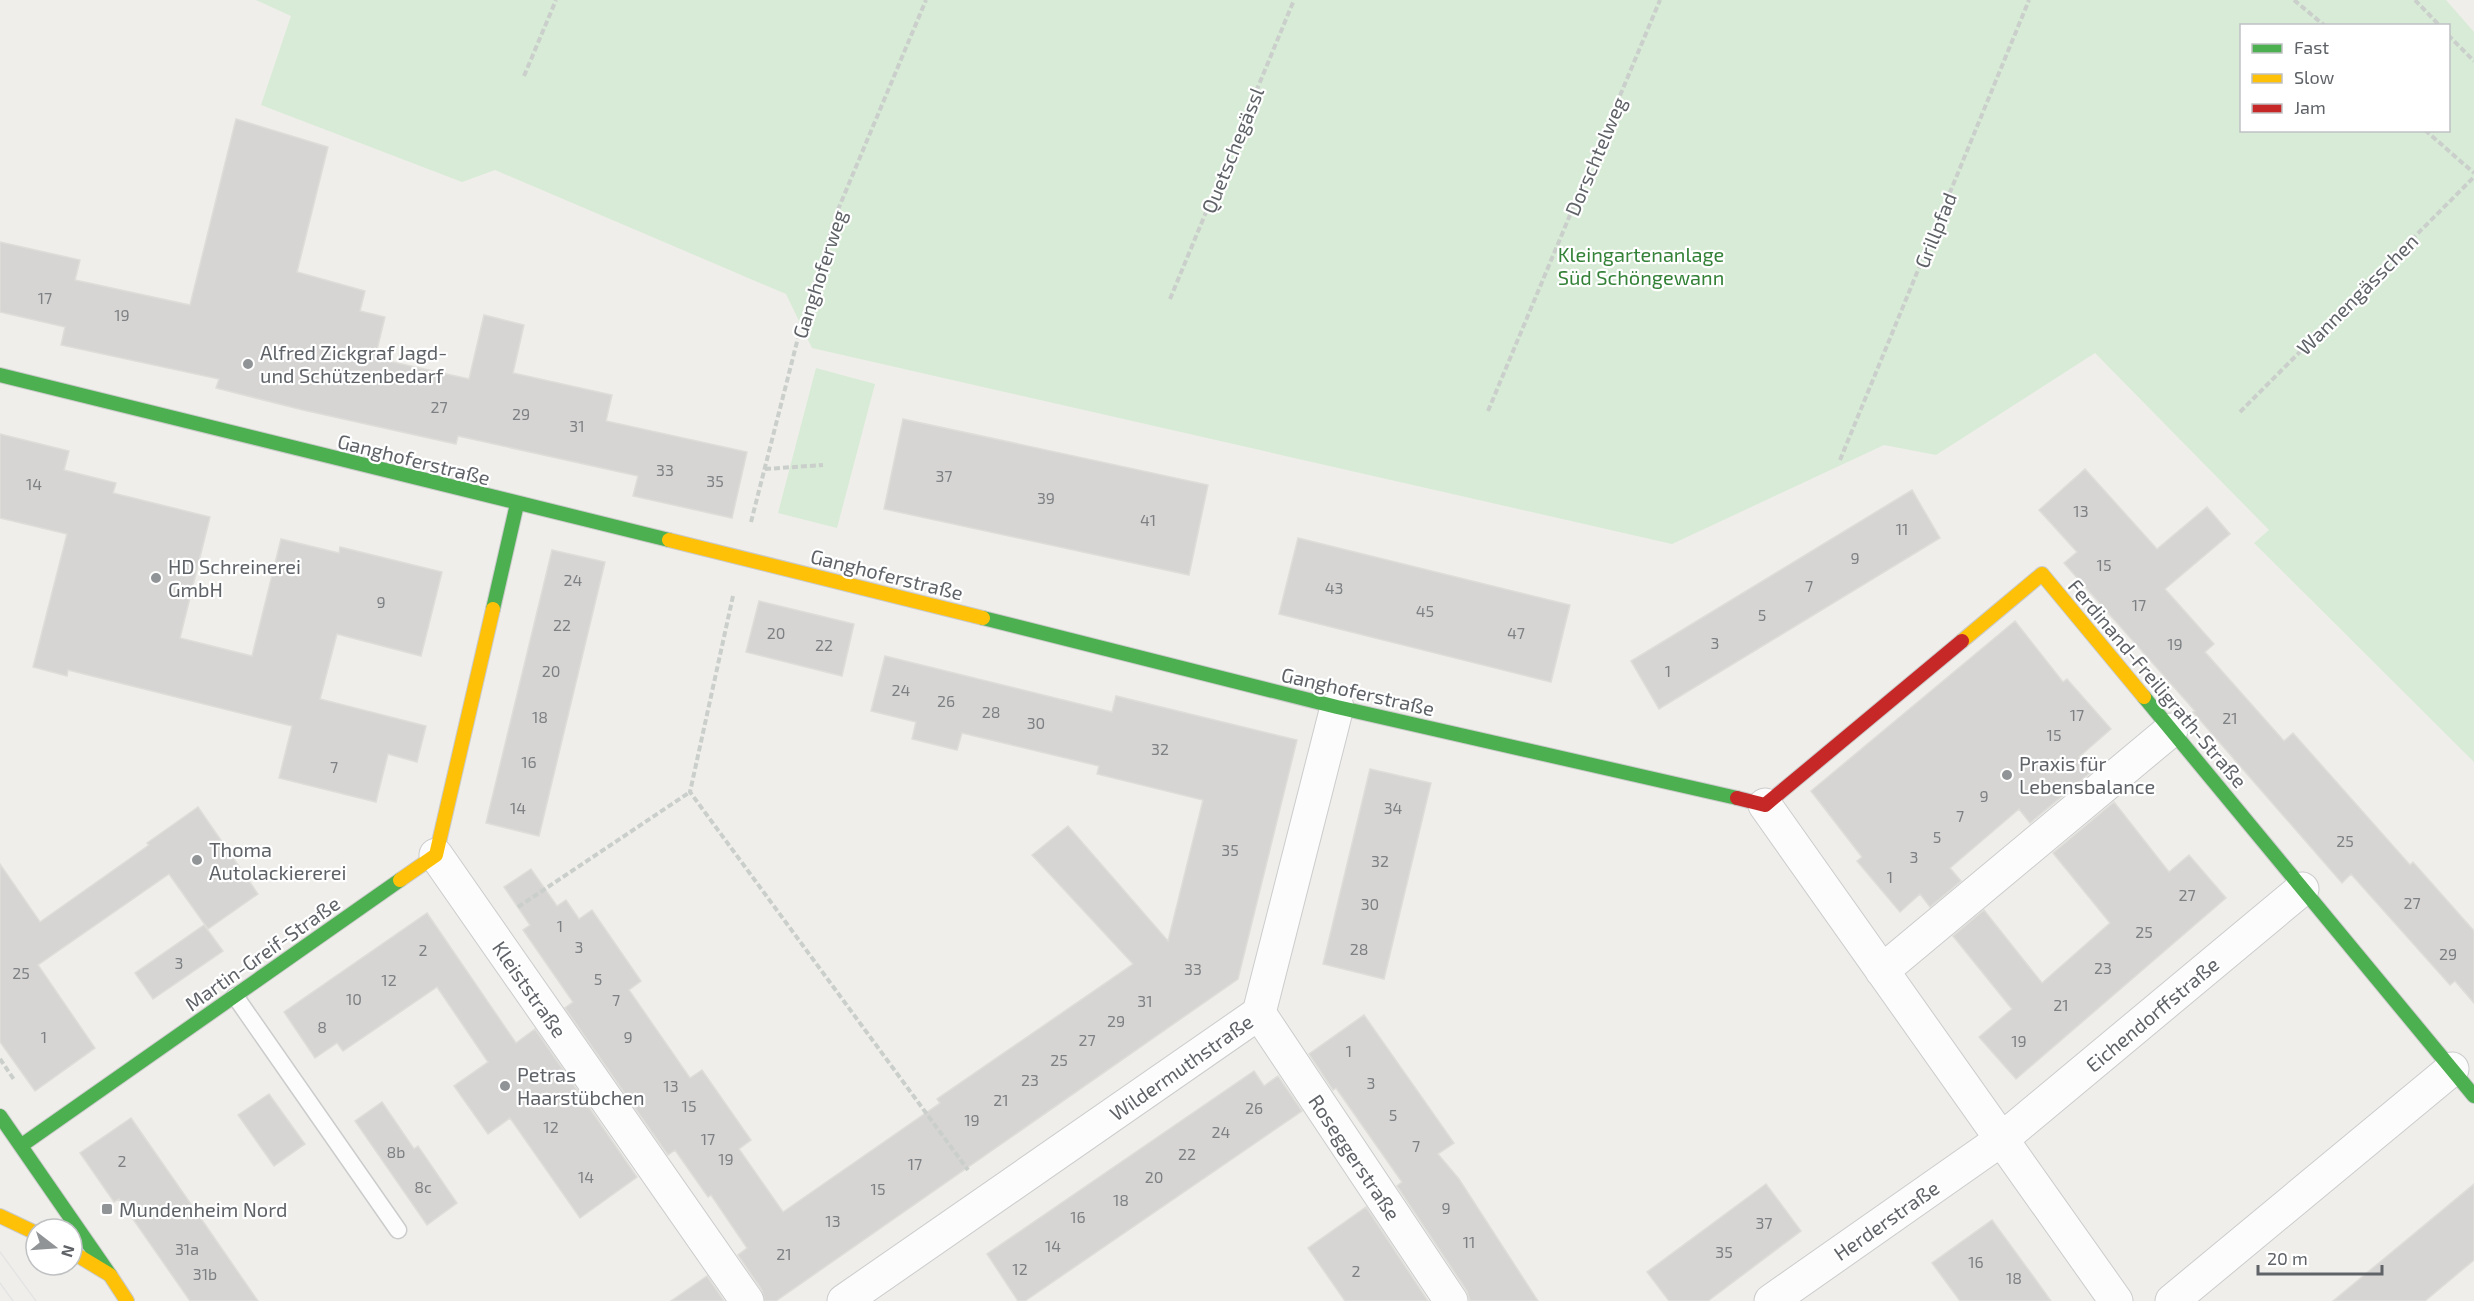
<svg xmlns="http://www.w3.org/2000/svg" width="2474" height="1301" font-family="'Exo 2',sans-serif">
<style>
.green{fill:#d8ebd6;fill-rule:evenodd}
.building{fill:#d6d5d3;stroke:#deddd9;stroke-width:1.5}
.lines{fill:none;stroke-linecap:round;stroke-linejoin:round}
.lane-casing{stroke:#cbcccc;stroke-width:19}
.street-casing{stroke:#cbcccc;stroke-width:35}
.fast-casing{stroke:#cacacb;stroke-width:16}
.slow-casing{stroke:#cacacb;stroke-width:16}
.jam-casing{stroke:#cacacb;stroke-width:16}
.path{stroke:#cacfcc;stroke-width:4;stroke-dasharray:6 3;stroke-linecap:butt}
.lane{stroke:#fdfcfc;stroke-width:16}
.street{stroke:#fdfcfc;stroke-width:33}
.fast{stroke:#4caf50;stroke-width:14}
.slow{stroke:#ffc107;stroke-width:14}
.jam{stroke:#c62828;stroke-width:14}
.tram{stroke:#e4e4e4;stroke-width:1.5}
.poi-dot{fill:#919496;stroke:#fff;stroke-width:2}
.labels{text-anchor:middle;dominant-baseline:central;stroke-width:4.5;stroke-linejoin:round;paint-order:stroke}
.number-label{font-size:16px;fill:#7e8184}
.street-label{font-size:20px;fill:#5f6368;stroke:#fff}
.park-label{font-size:20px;fill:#348238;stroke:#fff}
.poi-label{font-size:20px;fill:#5f6368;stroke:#fff;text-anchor:start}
</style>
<rect width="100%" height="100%" fill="#efeeea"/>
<path class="green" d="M 256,0 L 2446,0 L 2474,32 L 2474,762 L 2254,543 L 2269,530 L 2095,353 L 1936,455 L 1884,445 L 1672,544 L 812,348 L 786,294 L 495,170 L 462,182 L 261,105 L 291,16 ZM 2242,26 L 2448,26 L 2448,130 L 2242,130 Z
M 816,368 L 875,384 L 837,528 L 778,513 Z"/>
<path class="building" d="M 236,119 L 328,147 L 297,272 L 365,291 L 360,311 L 385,317 L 375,358 L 469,379 L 484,315 L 524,325 L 513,373 L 612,395 L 606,421 L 747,452 L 732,518 L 633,496 L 638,476 L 458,436 L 456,444 L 303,410 L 216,388 L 219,379 L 61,345 L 65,327 L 0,312 L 0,242 L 80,260 L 75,280 L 190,305 Z
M 903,419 L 1208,485 L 1189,575 L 884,509 Z
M 0,434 L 69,451 L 64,470 L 116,483 L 113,493 L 210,517 L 180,638 L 252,656 L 281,539 L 339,553 L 340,547 L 442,572 L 421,656 L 337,634 L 320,699 L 426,726 L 417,762 L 388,754 L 376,802 L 279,778 L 292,726 L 68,670 L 67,676 L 33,667 L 67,534 L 0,518 Z
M 2085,469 L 2157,549 L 2207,507 L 2230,534 L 2165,589 L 2214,644 L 2205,652 L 2284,741 L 2293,733 L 2410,865 L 2413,862 L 2474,931 L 2474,1003 L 2455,981 L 2450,985 L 2351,874 L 2342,883 L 2193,712 L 2195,711 L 2064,563 L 2077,552 L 2039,510 Z
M 1912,490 L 1940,538 L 1659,709 L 1631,661 Z
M 1298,538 L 1570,605 L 1551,682 L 1279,614 Z
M 552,550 L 605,562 L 539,836 L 486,823 Z
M 759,601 L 854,624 L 842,676 L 746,652 Z
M 2015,621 L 2063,682 L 2067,679 L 2111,729 L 2079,757 L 2091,772 L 2030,823 L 2019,809 L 1950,868 L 1961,881 L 1930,907 L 1920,894 L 1900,912 L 1857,861 L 1862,857 L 1811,791 Z
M 885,656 L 1112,712 L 1116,696 L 1297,740 L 1238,979 L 776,1301 L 765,1301 L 762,1290 L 738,1255 L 747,1248 L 711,1195 L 708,1197 L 675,1150 L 668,1155 L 565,1008 L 573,1002 L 523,930 L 530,925 L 504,887 L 531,869 L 557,906 L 566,900 L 579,919 L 592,910 L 641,981 L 629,990 L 690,1078 L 702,1070 L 751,1140 L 739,1149 L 783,1212 L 940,1103 L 937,1099 L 1133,964 L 1032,855 L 1068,826 L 1168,941 L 1203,800 L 1097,774 L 1099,766 L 962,733 L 957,750 L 912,739 L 916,722 L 871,711 Z
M 1370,769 L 1431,783 L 1384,979 L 1323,964 Z
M 2114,802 L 2169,872 L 2189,855 L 2226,898 L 2016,1079 L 1979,1037 L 2012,1009 L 1953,936 L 1984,910 L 2042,983 L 2110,923 L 2053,853 Z
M 198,807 L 258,894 L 208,929 L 169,874 L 38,965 L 95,1048 L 35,1091 L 0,1042 L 0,864 L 40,922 L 149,845 L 147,843 Z
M 427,913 L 516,1043 L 535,1029 L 637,1177 L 580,1218 L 510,1118 L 488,1134 L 454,1086 L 488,1062 L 437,987 L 343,1051 L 337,1043 L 315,1058 L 284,1012 Z
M 204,925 L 223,951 L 153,999 L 135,973 Z
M 1364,1015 L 1454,1143 L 1438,1154 L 1459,1179 L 1538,1301 L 1470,1301 L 1467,1291 L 1397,1186 L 1402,1182 L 1336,1088 L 1333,1090 L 1309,1054 Z
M 1254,1071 L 1264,1086 L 1278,1076 L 1302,1111 L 1025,1301 L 1018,1301 L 987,1254 Z
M 269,1094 L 305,1144 L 274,1166 L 238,1115 Z
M 382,1102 L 414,1149 L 418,1146 L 457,1203 L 427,1225 L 355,1121 Z
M 131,1118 L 202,1220 L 258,1301 L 190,1301 L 119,1199 L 114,1202 L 80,1153 Z
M 1766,1184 L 1801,1231 L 1708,1301 L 1669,1301 L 1647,1272 Z
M 2474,1184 L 2474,1260 L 2425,1301 L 2333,1301 Z
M 1366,1207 L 1428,1301 L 1345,1301 L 1308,1248 Z
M 1992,1220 L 2033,1276 L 2051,1301 L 1960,1301 L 1932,1263 Z
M 707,1276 L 724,1301 L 671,1301 Z"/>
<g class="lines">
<defs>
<path id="lane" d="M 235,996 L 398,1230"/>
<path id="street" d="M 1765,805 L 2116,1301
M 436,855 L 747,1301
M 1882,971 L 2171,730
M 1259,1013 L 1451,1301
M 844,1301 L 1259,1013 L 1337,707
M 1771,1301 L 2002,1139 L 2302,889
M 2172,1301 L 2452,1069"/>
<path id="fast" d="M 0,375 L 669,540
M 493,609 L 517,504
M 983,618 L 1337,707 L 1737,798
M 2144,697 L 2474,1096
M 0,1116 L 110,1275
M 22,1145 L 400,880"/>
<path id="slow" d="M 669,540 L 983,618
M 1962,641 L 2042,574 L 2144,697
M 400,880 L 436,855 L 493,609
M 0,1216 L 36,1233
M 72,1252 L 110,1275 L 127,1301"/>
<path id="jam" d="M 1737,798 L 1765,805 L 1962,641"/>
</defs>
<use href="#lane" class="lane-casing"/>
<use href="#street" class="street-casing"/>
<use href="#fast" class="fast-casing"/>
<use href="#slow" class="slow-casing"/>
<use href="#jam" class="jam-casing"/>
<path class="path" d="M 2294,0 L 2325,26
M 2415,0 L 2440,26
M 2448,35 L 2474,61
M 524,76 L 556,0
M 2425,130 L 2474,173
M 1170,299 L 1294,0
M 1488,411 L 1660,0
M 2240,412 L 2474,177
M 1840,460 L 2029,0
M 765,469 L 823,465
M 751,522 L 799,334 L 837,212 L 926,0
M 733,596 L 690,792 L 968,1170
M 518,907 L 690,792
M 0,1059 L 15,1081"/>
<use href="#lane" class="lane"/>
<use href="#street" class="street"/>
<use href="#fast" class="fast"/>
<use href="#slow" class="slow"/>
<use href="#jam" class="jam"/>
<path class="tram" d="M 0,1252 L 36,1301
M 0,1283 L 13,1301"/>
</g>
<g class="poi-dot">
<circle cx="248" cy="364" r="6"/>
<circle cx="156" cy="578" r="6"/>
<circle cx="2007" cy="775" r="6"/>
<circle cx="197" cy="860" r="6"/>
<circle cx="505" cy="1086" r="6"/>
<rect x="101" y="1203" width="12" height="12" rx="3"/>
</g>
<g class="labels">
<g class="number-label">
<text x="45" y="297">17</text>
<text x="122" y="314">19</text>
<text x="439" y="406">27</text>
<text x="521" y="413">29</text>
<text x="577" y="425">31</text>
<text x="665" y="469">33</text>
<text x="944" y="475">37</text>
<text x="715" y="480">35</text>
<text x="34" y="483">14</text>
<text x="1046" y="497">39</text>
<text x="2081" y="510">13</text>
<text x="1148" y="519">41</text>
<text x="1902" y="528">11</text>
<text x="1855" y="557">9</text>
<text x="2104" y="564">15</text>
<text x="573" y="579">24</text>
<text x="1809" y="585">7</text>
<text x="1334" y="587">43</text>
<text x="381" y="601">9</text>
<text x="2139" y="604">17</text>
<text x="1425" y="610">45</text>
<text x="1762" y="614">5</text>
<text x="562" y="624">22</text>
<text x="776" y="632">20</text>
<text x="1516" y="632">47</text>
<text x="1715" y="642">3</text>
<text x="2175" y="643">19</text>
<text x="824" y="644">22</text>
<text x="551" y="670">20</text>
<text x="1668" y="670">1</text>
<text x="901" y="689">24</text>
<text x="946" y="700">26</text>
<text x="991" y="711">28</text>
<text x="2077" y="714">17</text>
<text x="540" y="716">18</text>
<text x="2230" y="717">21</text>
<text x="1036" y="722">30</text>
<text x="2054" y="734">15</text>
<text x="1160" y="748">32</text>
<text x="529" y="761">16</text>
<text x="334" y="766">7</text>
<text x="1984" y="795">9</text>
<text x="518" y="807">14</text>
<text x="1393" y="807">34</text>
<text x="1960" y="815">7</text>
<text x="1937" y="836">5</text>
<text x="2345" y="840">25</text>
<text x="1230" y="849">35</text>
<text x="1914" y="856">3</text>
<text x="1380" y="860">32</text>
<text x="1890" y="876">1</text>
<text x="2187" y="894">27</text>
<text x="2412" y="902">27</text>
<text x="1370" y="903">30</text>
<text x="560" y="925">1</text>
<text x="2144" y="931">25</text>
<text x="579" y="946">3</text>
<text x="1359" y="948">28</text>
<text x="423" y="949">2</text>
<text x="2448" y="953">29</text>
<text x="179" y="962">3</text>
<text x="2103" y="967">23</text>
<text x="1193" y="968">33</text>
<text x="21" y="972">25</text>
<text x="598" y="978">5</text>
<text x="389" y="979">12</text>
<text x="354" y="998">10</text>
<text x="616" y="999">7</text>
<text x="1145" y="1000">31</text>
<text x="2061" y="1004">21</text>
<text x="1116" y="1020">29</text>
<text x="322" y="1026">8</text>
<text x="44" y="1036">1</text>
<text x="628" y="1036">9</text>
<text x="1087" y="1039">27</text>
<text x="2019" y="1040">19</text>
<text x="1349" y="1050">1</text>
<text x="1059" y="1059">25</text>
<text x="1030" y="1079">23</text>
<text x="1371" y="1082">3</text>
<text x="671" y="1085">13</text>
<text x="1001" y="1099">21</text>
<text x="689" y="1105">15</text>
<text x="1254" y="1107">26</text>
<text x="1393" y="1114">5</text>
<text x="972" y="1119">19</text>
<text x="551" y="1126">12</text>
<text x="1221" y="1131">24</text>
<text x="708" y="1138">17</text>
<text x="1416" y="1145">7</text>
<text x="396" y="1151">8b</text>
<text x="1187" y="1153">22</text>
<text x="726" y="1158">19</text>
<text x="122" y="1160">2</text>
<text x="915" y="1163">17</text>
<text x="586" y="1176">14</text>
<text x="1154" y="1176">20</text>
<text x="423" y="1186">8c</text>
<text x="878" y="1188">15</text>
<text x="1121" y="1199">18</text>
<text x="1446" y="1207">9</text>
<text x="1078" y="1216">16</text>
<text x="833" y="1220">13</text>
<text x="1764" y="1222">37</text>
<text x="1469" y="1241">11</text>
<text x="1053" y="1245">14</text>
<text x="187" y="1248">31a</text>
<text x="1724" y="1251">35</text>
<text x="784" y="1253">21</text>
<text x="1976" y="1261">16</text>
<text x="1020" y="1268">12</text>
<text x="1356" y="1270">2</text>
<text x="205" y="1273">31b</text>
<text x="2014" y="1277">18</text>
</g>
<g class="street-label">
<text transform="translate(1232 150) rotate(-68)">Quetschegässl</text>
<text transform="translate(1595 156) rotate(-67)">Dorschtelweg</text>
<text transform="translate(1935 230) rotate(-68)">Grillpfad</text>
<text transform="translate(819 274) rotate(-72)">Ganghoferweg</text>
<text transform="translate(2357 294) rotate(-45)">Wannengässchen</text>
<text transform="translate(414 459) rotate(14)">Ganghoferstraße</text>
<text transform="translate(887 574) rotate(14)">Ganghoferstraße</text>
<text transform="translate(2158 683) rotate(50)">Ferdinand-Freiligrath-Straße</text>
<text transform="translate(1358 691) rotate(13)">Ganghoferstraße</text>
<text transform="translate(262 953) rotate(-35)">Martin-Greif-Straße</text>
<text transform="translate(530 989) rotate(55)">Kleiststraße</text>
<text transform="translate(2152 1014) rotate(-40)">Eichendorffstraße</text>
<text transform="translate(1181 1067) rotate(-35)">Wildermuthstraße</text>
<text transform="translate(1355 1157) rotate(56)">Roseggerstraße</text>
<text transform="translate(1886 1220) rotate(-35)">Herderstraße</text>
</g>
<g class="park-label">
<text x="1641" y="254">Kleingartenanlage<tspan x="1641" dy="23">Süd Schöngewann</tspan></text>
</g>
<g class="poi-label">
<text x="260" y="352">Alfred Zickgraf Jagd-<tspan x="260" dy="23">und Schützenbedarf</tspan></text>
<text x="168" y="566">HD Schreinerei<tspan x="168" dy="23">GmbH</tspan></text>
<text x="2019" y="763">Praxis für<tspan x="2019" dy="23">Lebensbalance</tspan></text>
<text x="209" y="849">Thoma<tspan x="209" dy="23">Autolackiererei</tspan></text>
<text x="517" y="1074">Petras<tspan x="517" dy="23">Haarstübchen</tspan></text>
<text x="119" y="1209">Mundenheim Nord</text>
</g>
</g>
<rect x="2240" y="24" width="210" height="108" fill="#ffffff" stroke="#bfc1c3" stroke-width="1.5"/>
<rect x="2252" y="44" width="30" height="9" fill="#4caf50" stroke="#bfc1c3" stroke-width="1.5"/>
<text x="2294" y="54" font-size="18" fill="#5f6368">Fast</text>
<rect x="2252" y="74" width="30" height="9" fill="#ffc107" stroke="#bfc1c3" stroke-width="1.5"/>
<text x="2294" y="84" font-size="18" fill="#5f6368">Slow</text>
<rect x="2252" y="104" width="30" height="9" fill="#c62828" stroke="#bfc1c3" stroke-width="1.5"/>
<text x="2294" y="114" font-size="18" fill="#5f6368">Jam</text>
<g transform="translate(54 1247) rotate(107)"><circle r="28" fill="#ffffff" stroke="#bfc1c3" stroke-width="1.5"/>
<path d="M0-4.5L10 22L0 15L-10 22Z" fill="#919496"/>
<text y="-9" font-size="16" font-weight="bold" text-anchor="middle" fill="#5f6368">N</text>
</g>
<path d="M2258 1265v9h124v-9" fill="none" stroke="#5f6368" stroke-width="3"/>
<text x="2267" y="1265" font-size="18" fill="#5f6368" stroke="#ffffff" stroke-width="4.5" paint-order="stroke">20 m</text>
</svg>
